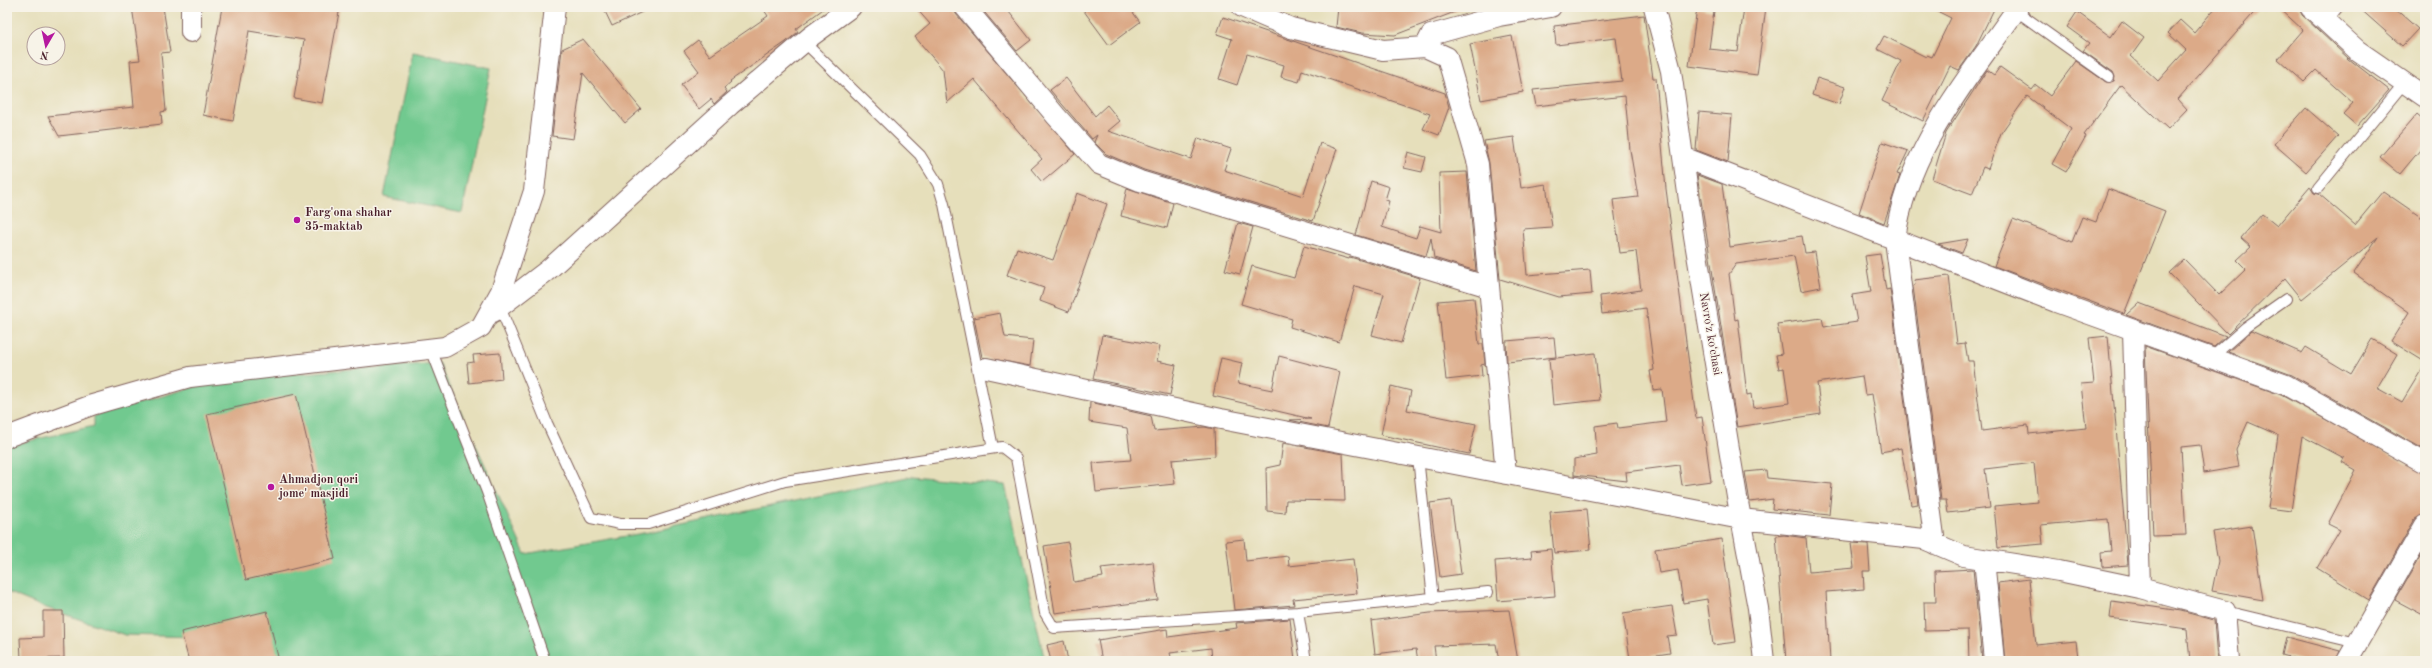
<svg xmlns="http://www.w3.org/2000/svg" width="2432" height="668" font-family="'Old Standard TT',serif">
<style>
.green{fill:#71c98f;stroke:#5e745d}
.building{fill:#dcaa88}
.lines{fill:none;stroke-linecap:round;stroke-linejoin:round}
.service-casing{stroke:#81625d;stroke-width:12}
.minor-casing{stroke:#81625d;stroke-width:22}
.service{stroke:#fff;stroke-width:10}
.minor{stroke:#fff;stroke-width:20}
.poi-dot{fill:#b5179e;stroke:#f7f3e8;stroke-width:1.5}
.labels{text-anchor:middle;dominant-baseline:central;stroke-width:3;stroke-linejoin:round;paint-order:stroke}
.poi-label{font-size:12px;font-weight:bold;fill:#4a1f2b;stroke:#f7f3e8;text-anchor:start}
.street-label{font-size:12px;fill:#4a1f2b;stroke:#f7f3e8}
</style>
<rect width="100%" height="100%" fill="#f7f3e8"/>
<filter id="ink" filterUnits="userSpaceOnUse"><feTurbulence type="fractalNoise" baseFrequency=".025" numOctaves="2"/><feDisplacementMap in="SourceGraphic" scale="8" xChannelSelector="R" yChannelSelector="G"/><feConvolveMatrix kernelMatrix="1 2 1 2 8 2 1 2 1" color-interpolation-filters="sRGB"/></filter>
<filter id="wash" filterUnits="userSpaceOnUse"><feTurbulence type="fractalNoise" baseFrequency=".012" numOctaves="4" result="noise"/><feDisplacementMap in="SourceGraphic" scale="16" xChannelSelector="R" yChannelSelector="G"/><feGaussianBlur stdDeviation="0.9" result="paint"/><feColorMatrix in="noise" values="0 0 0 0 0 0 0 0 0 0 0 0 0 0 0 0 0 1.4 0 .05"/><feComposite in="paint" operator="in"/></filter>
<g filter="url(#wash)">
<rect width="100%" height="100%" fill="#e6dfbb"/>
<path class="green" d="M 413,52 L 491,68 L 462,213 L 384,197 Z
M 439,363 L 525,554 L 649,532 L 912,476 L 1005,485 L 1045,661 L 235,661 L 232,638 L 125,635 L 41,606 L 7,592 L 7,446 L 94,426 L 94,416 L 221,379 Z"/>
<g id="blocks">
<path class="building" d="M 132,7 L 163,7 L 170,52 L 161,53 L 166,111 L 161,112 L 162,124 L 59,136 L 48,116 L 134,107 L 130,61 L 140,60 Z
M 222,7 L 340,7 L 322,103 L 294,98 L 304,40 L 249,31 L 233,121 L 203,115 Z
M 603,7 L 653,7 L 612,26 Z
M 762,7 L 826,7 L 796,29 L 798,32 L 786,42 L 730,81 L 731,82 L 724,88 L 727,92 L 714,104 L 711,99 L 699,109 L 681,85 L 699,71 L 684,51 L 698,40 L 710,56 L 768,16 Z
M 915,7 L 954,7 L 956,14 L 1075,154 L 1042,182 L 1031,169 L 1042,159 L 974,79 L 947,103 L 943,70 L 915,37 L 930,24 Z
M 980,7 L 1005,7 L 1031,40 L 1017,51 Z
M 1081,7 L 1129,7 L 1140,22 L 1109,45 Z
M 1338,7 L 1464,7 L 1465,8 L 1395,35 L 1362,33 L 1336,27 Z
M 1744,7 L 1766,7 L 1757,75 L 1689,66 L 1697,8 L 1714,11 L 1709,49 L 1738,52 Z
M 1929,7 L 1995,7 L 1976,46 L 1959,70 L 1950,66 L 1923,121 L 1882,101 L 1901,61 L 1877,49 L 1884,36 L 1926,57 L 1927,55 L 1932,57 L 1951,18 Z
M 2216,7 L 2259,7 L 2178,99 L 2187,109 L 2168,129 L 2121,85 L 2084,135 L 2086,136 L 2066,172 L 2052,164 L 2071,129 L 2027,96 L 2001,133 L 1988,169 L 1983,167 L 1972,194 L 1932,179 L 1946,133 L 1987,70 L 1994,75 L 2000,67 L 2032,90 L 2036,85 L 2050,96 L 2076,61 L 2106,82 L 2114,81 L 2115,77 L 2113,72 L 2083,51 L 2089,43 L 2067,27 L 2077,12 L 2111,37 L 2122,21 L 2144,38 L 2131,56 L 2158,81 L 2186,50 L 2168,33 L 2180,20 L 2194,33 Z
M 2278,7 L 2299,7 L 2302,15 L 2349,59 L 2389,90 L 2357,126 L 2343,114 L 2353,103 L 2316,70 L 2304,82 L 2278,59 L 2303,30 Z
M 2358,7 L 2393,7 L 2418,29 L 2402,46 Z
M 1644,15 L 1653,78 L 1656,78 L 1666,189 L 1696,418 L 1702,417 L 1711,481 L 1682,485 L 1679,465 L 1626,472 L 1627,481 L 1574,475 L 1574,459 L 1597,455 L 1595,426 L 1617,423 L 1618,428 L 1666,422 L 1662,389 L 1653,390 L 1650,371 L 1654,370 L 1646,308 L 1602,314 L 1600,296 L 1641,290 L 1636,251 L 1620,253 L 1613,200 L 1638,197 L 1630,150 L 1625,96 L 1536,106 L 1533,90 L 1622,81 L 1616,38 L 1556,45 L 1554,26 Z
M 1223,17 L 1445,93 L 1449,107 L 1439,135 L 1423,129 L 1430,114 L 1302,70 L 1299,82 L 1281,77 L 1284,65 L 1247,54 L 1237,85 L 1219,79 L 1232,39 L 1217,34 Z
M 1512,36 L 1523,92 L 1481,100 L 1470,44 Z
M 583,39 L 641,109 L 625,123 L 583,73 L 573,139 L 552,136 L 562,49 Z
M 1066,78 L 1095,116 L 1107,105 L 1120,121 L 1108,131 L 1191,159 L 1198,138 L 1231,149 L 1224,170 L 1303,196 L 1320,143 L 1337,149 L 1313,221 L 1144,170 L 1106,154 L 1094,142 L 1097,135 L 1092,139 L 1050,90 Z
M 1817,78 L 1845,87 L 1839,104 L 1812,95 Z
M 2306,108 L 2338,136 L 2306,172 L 2274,144 Z
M 1699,112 L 1732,115 L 1728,162 L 1696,150 Z
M 2417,114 L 2425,121 L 2425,144 L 2400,174 L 2380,157 Z
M 1514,137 L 1521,188 L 1546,184 L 1552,227 L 1523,229 L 1527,275 L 1590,270 L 1592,294 L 1559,297 L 1500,279 L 1489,163 L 1484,141 Z
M 1882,142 L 1908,151 L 1897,174 L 1900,175 L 1884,223 L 1859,213 Z
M 1408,152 L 1426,157 L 1422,172 L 1404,168 Z
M 1467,172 L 1476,271 L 1434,258 L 1431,238 L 1426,256 L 1356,235 L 1371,181 L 1389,187 L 1385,200 L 1389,201 L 1382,227 L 1416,238 L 1420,226 L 1441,232 L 1439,173 Z
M 1697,175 L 1722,184 L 1730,247 L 1802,236 L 1805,253 L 1815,252 L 1821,287 L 1801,291 L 1794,256 L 1736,264 L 1729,274 L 1735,320 L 1738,319 L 1747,395 L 1751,394 L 1753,408 L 1789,403 L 1784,368 L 1779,369 L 1776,355 L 1782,354 L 1777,324 L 1822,318 L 1824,327 L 1857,322 L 1852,295 L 1871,292 L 1865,256 L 1880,254 L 1886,290 L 1890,289 L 1918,504 L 1911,505 L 1901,448 L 1881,452 L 1872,394 L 1865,395 L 1862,376 L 1817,383 L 1821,414 L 1737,427 Z
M 2310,187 L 2314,193 L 2319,194 L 2355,225 L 2383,191 L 2425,220 L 2425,362 L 2391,341 L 2409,312 L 2354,273 L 2378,237 L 2302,299 L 2285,278 L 2228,334 L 2169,273 L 2184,259 L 2219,295 L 2246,269 L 2237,260 L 2251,247 L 2241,238 L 2262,214 L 2277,226 Z
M 1127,188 L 1173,203 L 1167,228 L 1121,216 Z
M 2108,189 L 2165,211 L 2124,314 L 1994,266 L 2013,219 L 2072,242 L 2082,217 L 2096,222 Z
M 1077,193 L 1107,204 L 1069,312 L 1040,301 L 1044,288 L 1007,275 L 1017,248 L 1053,260 Z
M 1238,223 L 1253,227 L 1240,274 L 1225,270 Z
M 1968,239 L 1962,253 L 1938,244 Z
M 1304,246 L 1349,259 L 1350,257 L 1420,278 L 1401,343 L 1372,335 L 1384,294 L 1355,286 L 1339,342 L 1290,327 L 1292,319 L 1241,304 L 1252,266 L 1294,278 Z
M 1949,276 L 1957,344 L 1965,343 L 1968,361 L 1973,361 L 1982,431 L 2028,425 L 2029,434 L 2086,428 L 2081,384 L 2094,383 L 2089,338 L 2108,336 L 2128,565 L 2102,567 L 2101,552 L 2111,551 L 2108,519 L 2041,525 L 2043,544 L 1998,548 L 1994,506 L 2038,502 L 2034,463 L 1985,469 L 1990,508 L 1948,513 L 1946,500 L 1941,500 L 1913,286 L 1915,285 L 1914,280 Z
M 1474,298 L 1479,344 L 1483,344 L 1485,364 L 1481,365 L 1482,376 L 1446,380 L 1438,301 Z
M 2139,303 L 2226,336 L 2214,347 L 2126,315 Z
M 1000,313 L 1005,337 L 1033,340 L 1030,366 L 982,357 L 974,318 Z
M 2251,331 L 2302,353 L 2306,347 L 2351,374 L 2372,339 L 2397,354 L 2377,388 L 2402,402 L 2425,364 L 2425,450 L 2292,375 L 2228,352 Z
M 1102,335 L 1160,346 L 1157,361 L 1176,365 L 1170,395 L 1093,379 Z
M 1554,337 L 1556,357 L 1507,362 L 1506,341 Z
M 2145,346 L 2281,395 L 2425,474 L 2425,514 L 2415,519 L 2369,600 L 2317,568 L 2340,530 L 2328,524 L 2356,470 L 2342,462 L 2344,458 L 2302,436 L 2291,511 L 2268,508 L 2278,435 L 2248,422 L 2236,449 L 2239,467 L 2204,473 L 2200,445 L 2181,447 L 2186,535 L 2153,536 Z
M 500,353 L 502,379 L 469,383 L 467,363 L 474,362 L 473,355 Z
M 1595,353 L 1600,400 L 1553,405 L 1549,359 Z
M 1279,356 L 1340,372 L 1328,428 L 1289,420 L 1311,419 L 1213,396 L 1221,358 L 1242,363 L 1238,383 L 1272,390 Z
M 1391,386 L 1411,391 L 1407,410 L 1476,424 L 1469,454 L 1381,435 Z
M 296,394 L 335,559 L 246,580 L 207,414 Z
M 1090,402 L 1151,416 L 1154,431 L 1205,427 L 1214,429 L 1215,456 L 1172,460 L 1175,484 L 1096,492 L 1093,463 L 1131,460 L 1127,428 L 1089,422 Z
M 1283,443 L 1343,454 L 1345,501 L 1286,500 L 1285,513 L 1267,511 L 1266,468 L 1280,465 Z
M 1766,470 L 1767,478 L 1832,484 L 1829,515 L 1772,509 L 1773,499 L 1750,502 L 1745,472 Z
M 1451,500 L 1461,574 L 1440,577 L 1430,503 Z
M 1587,509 L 1591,550 L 1554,553 L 1550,512 Z
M 2252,526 L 2263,600 L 2212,591 L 2218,561 L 2213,532 Z
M 1784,535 L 1806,538 L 1809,572 L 1854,568 L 1851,543 L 1868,544 L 1870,571 L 1863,571 L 1864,589 L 1826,592 L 1830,661 L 1786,661 L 1776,536 Z
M 1244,539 L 1246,561 L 1288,556 L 1289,566 L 1353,559 L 1357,593 L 1293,599 L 1294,605 L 1234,610 L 1226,541 Z
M 1722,539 L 1736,642 L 1713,645 L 1707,599 L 1683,603 L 1678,570 L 1659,573 L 1655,549 Z
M 1068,542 L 1074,582 L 1103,577 L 1101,568 L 1153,562 L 1158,600 L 1055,613 L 1044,546 Z
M 2425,548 L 2425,616 L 2395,600 Z
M 1551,549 L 1555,596 L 1498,601 L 1495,561 L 1532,558 L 1531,551 Z
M 1973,569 L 1982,661 L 1969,661 L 1968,630 L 1925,631 L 1924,602 L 1936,602 L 1935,571 Z
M 2029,579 L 2036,645 L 2076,641 L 2078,658 L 2051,661 L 2005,661 L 1998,583 Z
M 2112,601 L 2181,611 L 2214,620 L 2217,661 L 2190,661 L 2187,629 L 2110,618 Z
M 1672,606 L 1677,635 L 1667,636 L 1670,653 L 1630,659 L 1623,613 Z
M 1509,610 L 1518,661 L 1499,661 L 1496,644 L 1434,646 L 1436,661 L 1418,661 L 1416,649 L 1375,654 L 1371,621 L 1430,613 Z
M 43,611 L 63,611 L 64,658 L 21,659 L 20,638 L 43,637 Z
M 267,611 L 279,661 L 189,661 L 181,632 Z
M 1290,619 L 1295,660 L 1285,661 L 1212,661 L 1211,648 L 1170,653 L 1172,661 L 1102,661 L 1098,640 L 1167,629 L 1168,637 L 1237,628 L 1236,623 Z
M 2286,637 L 2340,651 L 2336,661 L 2303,661 L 2282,655 Z
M 1064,641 L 1068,661 L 1051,661 L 1047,645 Z"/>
</g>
</g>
<g filter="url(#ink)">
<use href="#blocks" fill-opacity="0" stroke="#81625d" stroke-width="1"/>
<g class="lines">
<defs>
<path id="service" d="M 2015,10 L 2109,77
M 2326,22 L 2338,7
M 804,42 L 920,155 L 938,184 L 944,204 L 993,448
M 2318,188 L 2404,83
M 500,307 L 547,423 L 591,518 L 620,524 L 648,524 L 785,481 L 1002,447 L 1016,458 L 1045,613 L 1054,628 L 1298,612 L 1306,661
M 431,349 L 487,492 L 545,661
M 2211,358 L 2246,327 L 2286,299
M 1418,457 L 1433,599
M 2225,611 L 2357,643
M 1298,612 L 1488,592"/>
<path id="minor" d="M 965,7 L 1056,116 L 1099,164 L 1140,181 L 1489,287
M 1242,7 L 1291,28 L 1383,50 L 1425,47 L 1447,57 L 1478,164 L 1506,474
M 1654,7 L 1671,71 L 1694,236 L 1737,497 L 1758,608 L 1764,661
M 2310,7 L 2357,50 L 2425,97
M 191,32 L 191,7
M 1425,47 L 1431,35 L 1499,16 L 1551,7
M 1683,157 L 2056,302 L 2286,385 L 2425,463
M 493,312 L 548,270 L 730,105 L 810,37 L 851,7
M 2133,330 L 2140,588
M 986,368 L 1221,419 L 1741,519 L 1924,539 L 1964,556 L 2059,571 L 2140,588 L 2225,611 L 2229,661
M 7,437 L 92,405 L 190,377 L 445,347 L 481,327 L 501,291 L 534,191 L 555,7
M 1935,544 L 1895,240 C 1906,150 1968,79 2018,7
M 1984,559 L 1994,661
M 2347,661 L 2425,525"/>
</defs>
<use href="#service" class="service-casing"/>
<use href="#minor" class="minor-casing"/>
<use href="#service" class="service"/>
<use href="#minor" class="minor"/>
</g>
</g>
<g class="poi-dot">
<circle cx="297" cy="220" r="4"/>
<circle cx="271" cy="487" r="4"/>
</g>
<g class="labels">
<g class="poi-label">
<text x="305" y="213">Farg'ona shahar<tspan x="305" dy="14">35-maktab</tspan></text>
<text x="279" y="480">Ahmadjon qori<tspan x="279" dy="14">jome' masjidi</tspan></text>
</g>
<g class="street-label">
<text transform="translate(1710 334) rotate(80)">Navroʻz koʻchasi</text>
</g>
</g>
<rect width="2432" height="668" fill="none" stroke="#f7f3e8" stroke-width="24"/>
<g transform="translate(46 46) rotate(189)"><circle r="19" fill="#f7f3e8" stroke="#b29e9c"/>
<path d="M0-3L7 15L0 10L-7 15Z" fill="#b5179e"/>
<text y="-6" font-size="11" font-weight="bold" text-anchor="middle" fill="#4a1f2b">N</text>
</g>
</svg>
